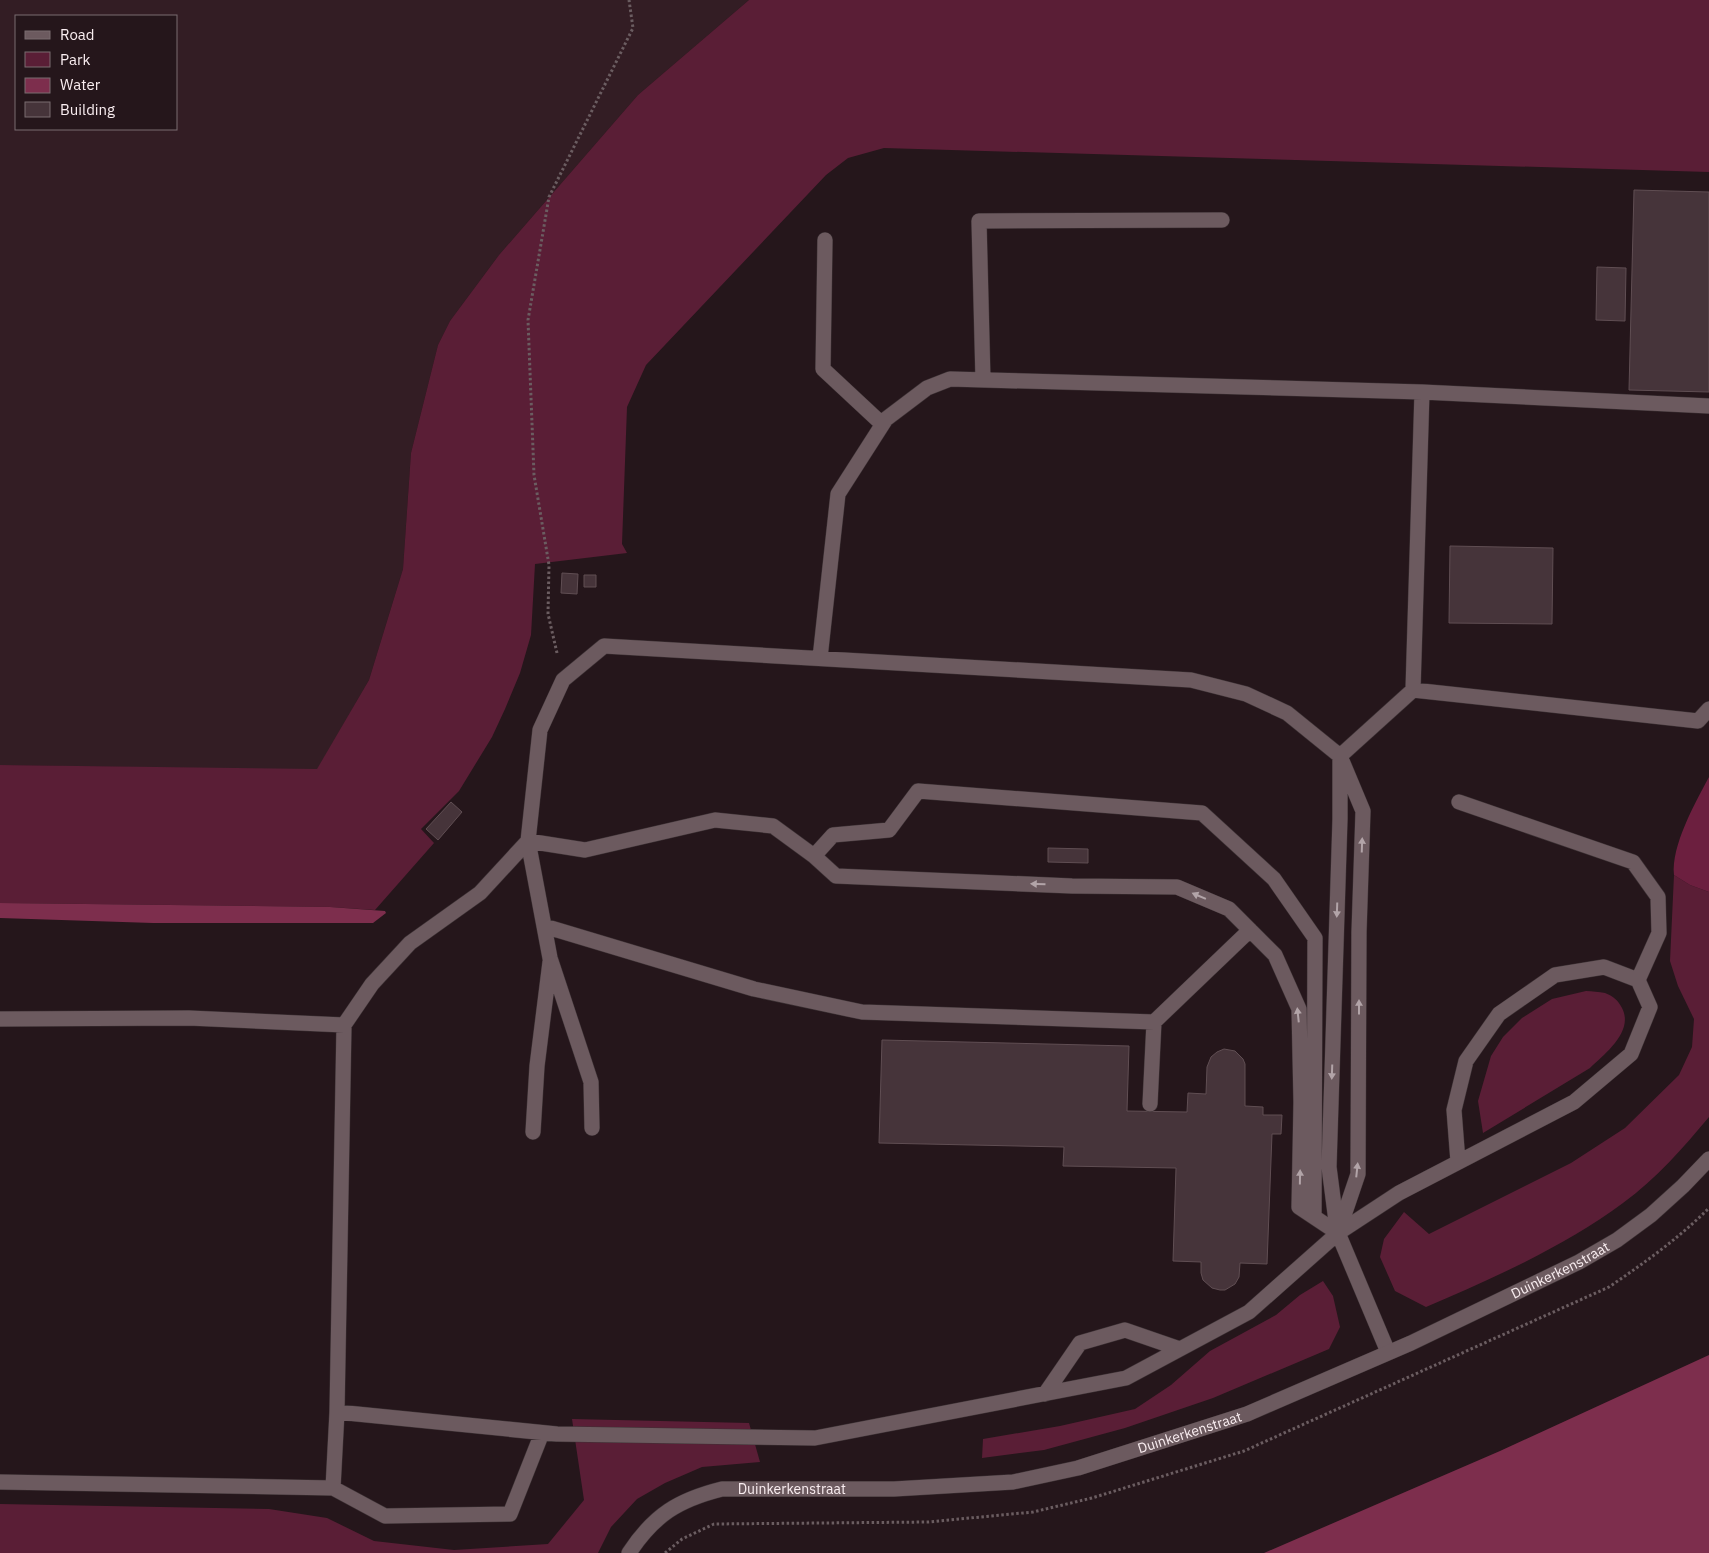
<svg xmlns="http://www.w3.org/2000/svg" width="1709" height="1553" font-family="'IBM Plex Sans',sans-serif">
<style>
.built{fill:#331d24;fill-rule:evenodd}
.green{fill:#5a1e36}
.forest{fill:#6c1f3f}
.water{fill:#7d2e4d}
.building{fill:#46343a;stroke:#604e53}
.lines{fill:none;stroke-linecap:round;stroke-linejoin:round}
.service-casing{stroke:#3d3235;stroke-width:16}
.secondary-casing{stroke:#3d3235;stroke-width:16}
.path{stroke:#6b5d61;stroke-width:3;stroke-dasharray:2.5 2.5;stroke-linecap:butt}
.service{stroke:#6c5a5f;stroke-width:15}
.secondary{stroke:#6c5a5f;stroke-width:15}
.oneway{fill:#b2a4a8}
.labels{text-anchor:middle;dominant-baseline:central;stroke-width:4.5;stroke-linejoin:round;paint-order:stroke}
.street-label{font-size:14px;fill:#f9edf0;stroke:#25161b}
</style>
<rect width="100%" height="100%" fill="#25161b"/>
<path class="built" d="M 0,0 L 749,0 L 638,95 L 499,255 L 450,321 L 438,345 L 411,453 L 403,569 L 369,680 L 317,770 L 0,765 ZM 16,16 L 176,16 L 176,129 L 16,129 Z"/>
<path class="green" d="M 749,0 L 1709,0 L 1709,172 L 884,148 L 848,158 L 826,175 L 646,365 L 627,407 L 622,544 L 627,553 L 535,564 L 531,635 L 520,673 L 505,709 L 492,737 L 459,791 L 421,829 L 434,843 L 375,910 L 330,907 L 0,903 L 0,765 L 317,769 L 369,680 L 403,569 L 411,453 L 438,345 L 450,321 L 499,255 L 638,95 Z
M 1674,875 L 1690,885 L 1709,892 L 1709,1117 C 1683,1148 1656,1179 1623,1203 C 1565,1246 1492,1279 1426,1307 L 1395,1291 L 1380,1257 L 1384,1239 L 1404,1212 L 1429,1234 L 1571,1163 L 1625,1128 L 1679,1075 L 1692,1047 L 1694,1019 L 1678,986 L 1670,961 Z
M 1586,991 C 1592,991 1599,992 1605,993 C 1613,996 1618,1000 1622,1008 C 1634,1031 1606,1053 1590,1068 L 1483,1133 L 1478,1101 L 1491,1056 L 1503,1037 L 1522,1018 L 1552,999 Z
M 1323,1281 L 1333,1296 L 1340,1327 L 1329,1349 L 1213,1398 L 1125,1428 L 1044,1450 L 982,1458 L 983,1439 L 1060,1426 L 1135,1409 L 1171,1385 L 1210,1351 L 1276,1315 L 1300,1295 Z
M 572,1419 L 749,1423 L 760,1462 L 702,1467 L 665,1483 L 637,1499 L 611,1527 L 598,1553 L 0,1553 L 0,1504 L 269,1509 L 327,1518 L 374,1541 L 454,1550 L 548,1544 L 584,1500 Z"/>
<path class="forest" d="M 1709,777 L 1709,892 L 1690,885 L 1674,875 C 1671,846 1695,803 1709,777 Z"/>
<path class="water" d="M 0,903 L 330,907 L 385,911 L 386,913 L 373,923 L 153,923 L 0,918 Z
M 1709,1355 L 1709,1553 L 1264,1553 L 1500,1451 Z"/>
<path class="building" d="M 1634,190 L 1709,192 L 1709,392 L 1629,390 Z
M 1597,267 L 1626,268 L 1625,321 L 1596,320 Z
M 1450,546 L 1553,548 L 1552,624 L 1449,623 Z
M 562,573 L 578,574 L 577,594 L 561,593 Z
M 584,575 L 596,575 L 596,587 L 584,587 Z
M 451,802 L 462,812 L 438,840 L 426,829 Z
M 1048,848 L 1088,849 L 1088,863 L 1048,862 Z
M 882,1040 L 1129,1046 L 1127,1111 L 1187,1112 L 1188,1093 L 1206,1094 L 1207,1067 L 1211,1057 L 1217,1052 L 1224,1049 L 1235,1051 L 1243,1059 L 1245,1064 L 1245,1106 L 1263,1107 L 1263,1115 L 1282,1115 L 1281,1134 L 1272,1134 L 1267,1264 L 1240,1263 L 1239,1277 L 1235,1284 L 1225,1290 L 1220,1290 L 1212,1288 L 1203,1280 L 1201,1273 L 1201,1262 L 1173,1261 L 1176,1168 L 1063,1166 L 1064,1147 L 879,1143 Z"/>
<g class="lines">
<defs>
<path id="service" d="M 825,240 L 823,369 L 882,424
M 983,380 L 979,221 L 1222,220
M 1422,392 L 1709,406
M 820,658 L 838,494 L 886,419 L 927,388 L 950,379 L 1422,392 L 1413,690 L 1340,756 L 1340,819 L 1329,1167 L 1337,1229
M 1413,690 L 1698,721 L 1709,709
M 1459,802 L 1633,862 L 1658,897 L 1659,933 L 1638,980
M 544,926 L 754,989 L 862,1012 L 1154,1022
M 0,1019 L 189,1018 L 344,1025
M 1150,1104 L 1154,1022 L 1250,930
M 592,1128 L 591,1082 L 550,958 L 528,841 L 540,730 L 563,680 L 604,646 L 1191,680 L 1246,694 L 1287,713 L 1340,756 L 1363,811 L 1359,932 L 1358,1174 L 1338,1233
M 533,1132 L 537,1066 L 550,962
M 1314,1217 L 1315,938 L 1274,879 L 1202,813 L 918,791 L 889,830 L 833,835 L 814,856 L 836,876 L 1072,886 L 1177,887 L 1229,909 L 1275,955 L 1299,1009 L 1301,1102 L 1299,1207 L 1338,1233 L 1388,1352
M 1045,1394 L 1080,1343 L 1125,1330 L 1180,1349
M 337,1412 L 557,1434 L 815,1438 L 1126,1378 L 1249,1312 L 1338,1233 L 1399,1193 L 1574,1102 L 1631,1054 L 1650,1007 L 1638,980 L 1604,967 L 1555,975 L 1499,1014 L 1466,1061 L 1454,1110 L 1458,1162
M 542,1433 L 510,1514 L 385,1516 L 333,1488 L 337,1412 L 344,1025 L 372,984 L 410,943 L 480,893 L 528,841 L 585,850 L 715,820 L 773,826 L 814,856
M 0,1482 L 333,1488"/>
<g id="secondary">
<path id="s1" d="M 629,1553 C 654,1515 678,1500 722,1489 L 894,1489 L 1013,1482 L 1078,1468 L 1247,1414 L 1411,1343 L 1579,1262 L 1617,1240 L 1651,1215 L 1683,1186 L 1709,1159"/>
</g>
</defs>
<use href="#service" class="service-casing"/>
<use href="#secondary" class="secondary-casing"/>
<path class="path" d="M 557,653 L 548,614 L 549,565 L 534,475 L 528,320 L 549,197 L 633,28 L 629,0
M 665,1553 L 682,1539 L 714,1524 L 928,1522 L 1033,1512 L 1092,1498 L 1244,1451 L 1609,1287 C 1644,1263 1678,1239 1709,1208"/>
<use href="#service" class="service"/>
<use href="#secondary" class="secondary"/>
</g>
<defs><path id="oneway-solid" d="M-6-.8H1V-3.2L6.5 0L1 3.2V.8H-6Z" transform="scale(1.25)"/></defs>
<g class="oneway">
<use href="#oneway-solid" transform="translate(1362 845) rotate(-88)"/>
<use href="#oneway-solid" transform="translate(1038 884) rotate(-178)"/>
<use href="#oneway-solid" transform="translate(1199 896) rotate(-157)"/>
<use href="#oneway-solid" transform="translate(1337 910) rotate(92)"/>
<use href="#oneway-solid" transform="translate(1359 1007) rotate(-90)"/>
<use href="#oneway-solid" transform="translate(1298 1015) rotate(-96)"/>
<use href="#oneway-solid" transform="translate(1332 1072) rotate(92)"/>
<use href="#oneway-solid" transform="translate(1357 1170) rotate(-84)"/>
<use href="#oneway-solid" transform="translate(1300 1177) rotate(-89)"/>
</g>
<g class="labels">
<g class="street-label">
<text stroke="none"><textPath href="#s1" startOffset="996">Duinkerkenstraat</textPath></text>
<text stroke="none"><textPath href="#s1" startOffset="591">Duinkerkenstraat</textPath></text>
<text stroke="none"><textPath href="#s1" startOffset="186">Duinkerkenstraat</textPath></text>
</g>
</g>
<rect x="15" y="15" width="162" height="115" fill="#25161b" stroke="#7a6c70"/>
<rect x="25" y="31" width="25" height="8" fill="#6c5a5f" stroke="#7a6c70"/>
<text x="60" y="40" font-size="15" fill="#f9edf0">Road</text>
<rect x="25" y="52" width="25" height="15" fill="#5a1e36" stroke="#7a6c70"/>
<text x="60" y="65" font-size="15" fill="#f9edf0">Park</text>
<rect x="25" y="78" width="25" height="15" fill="#7d2e4d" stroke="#7a6c70"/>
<text x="60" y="90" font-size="15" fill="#f9edf0">Water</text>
<rect x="25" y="102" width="25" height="15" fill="#46343a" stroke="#7a6c70"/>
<text x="60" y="115" font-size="15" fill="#f9edf0">Building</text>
</svg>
